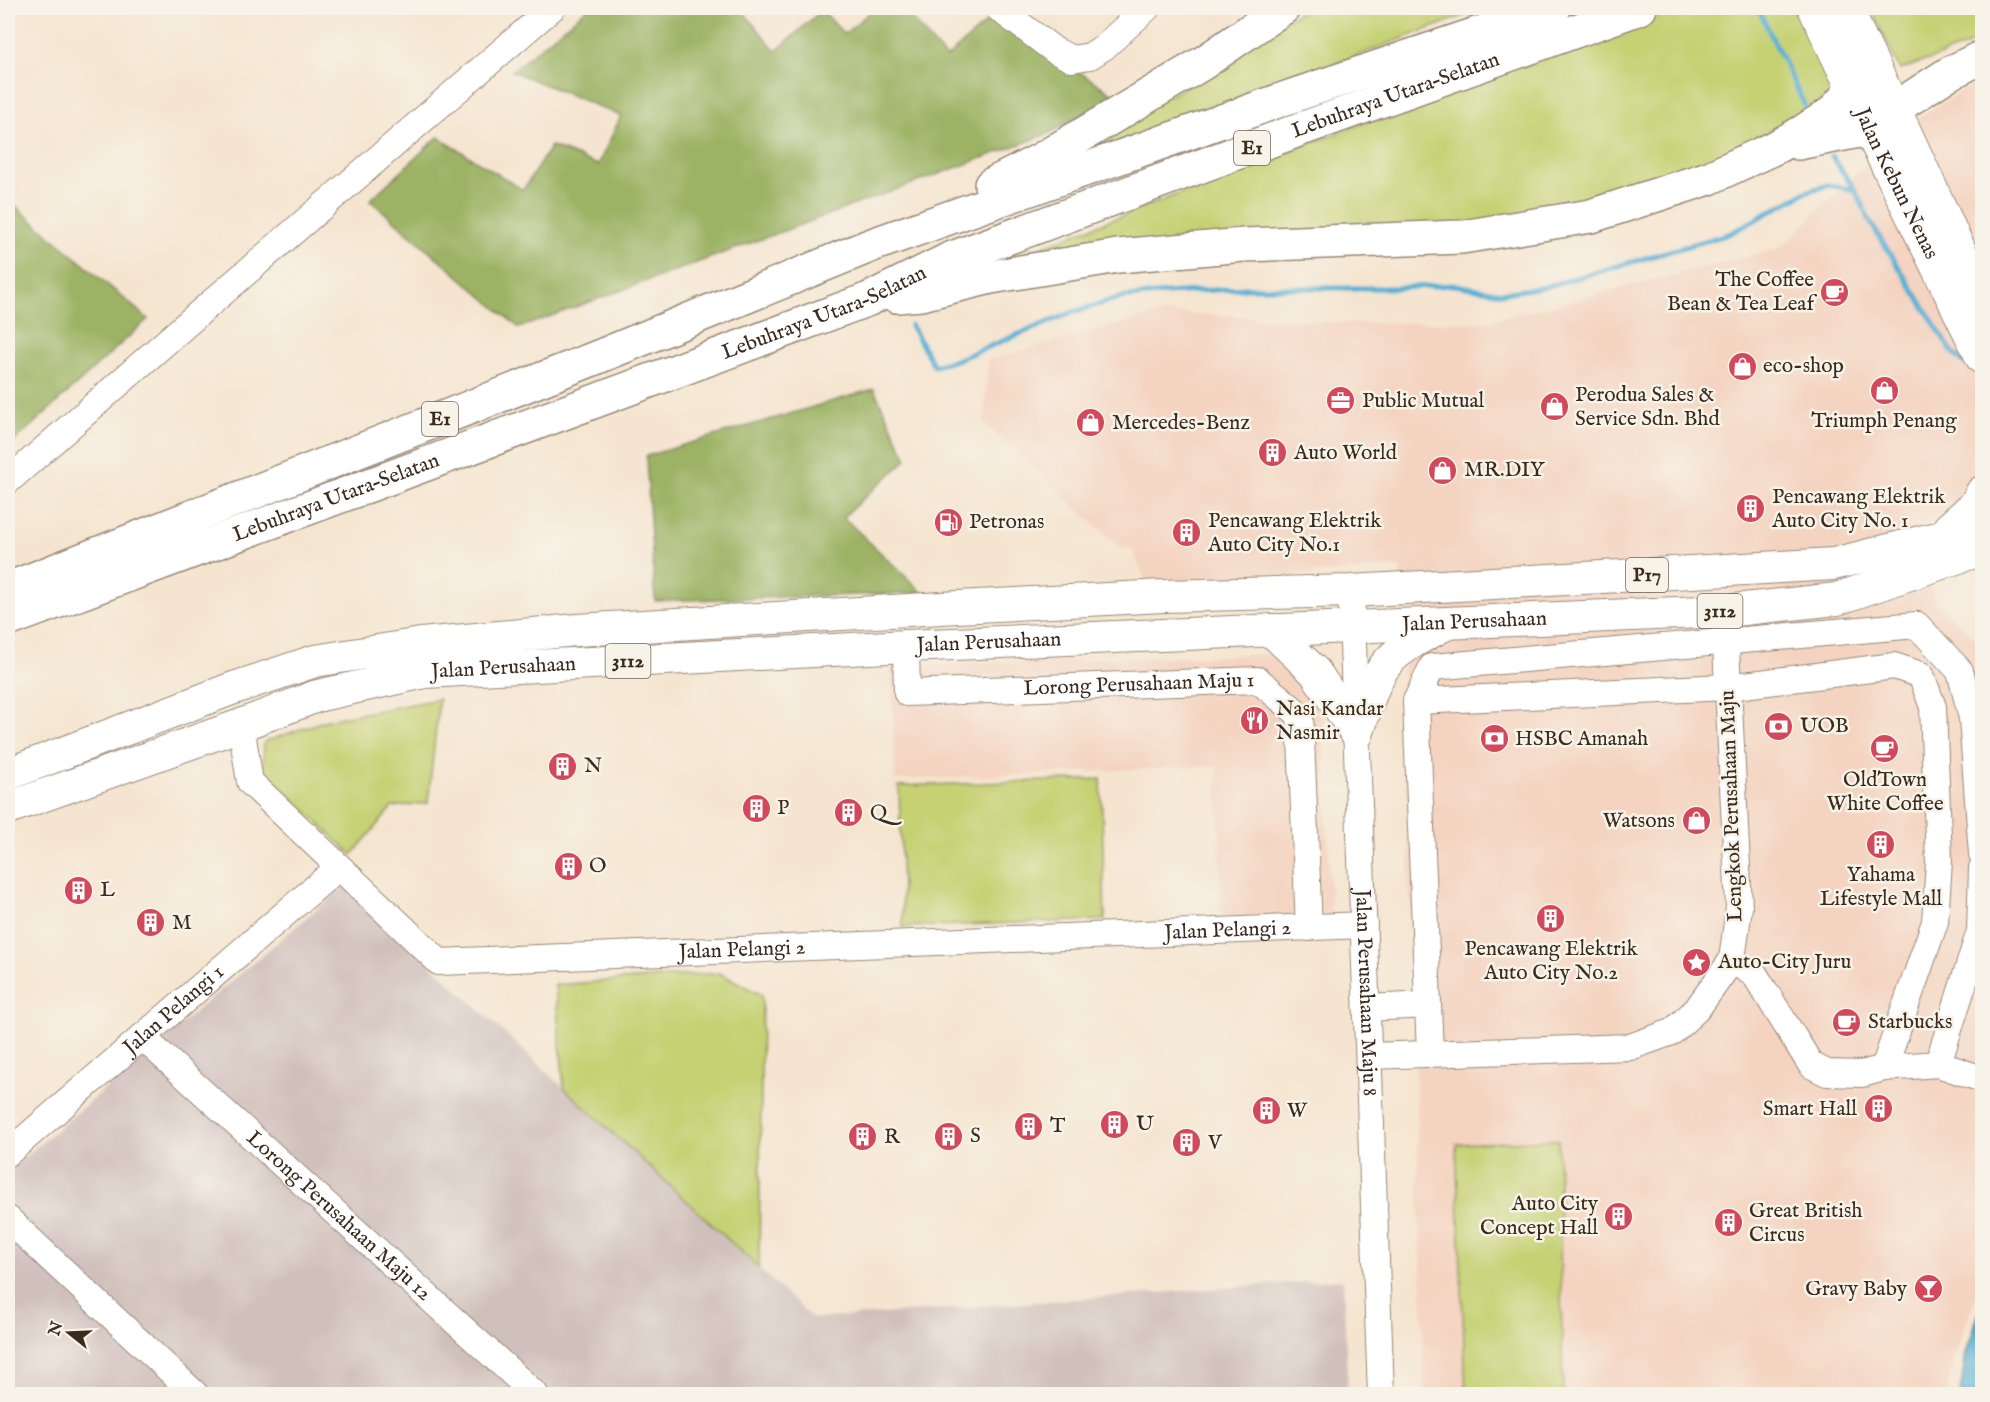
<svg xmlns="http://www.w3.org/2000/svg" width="1990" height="1402" font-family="'IM FELL English',serif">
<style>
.built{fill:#f4d3c0}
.industrial{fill:#d0c0bc}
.green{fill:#c5d173;stroke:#807e48;stroke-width:1.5}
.forest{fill:#9cb365;stroke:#6c6e42;stroke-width:1.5}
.water{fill:#57afd4;stroke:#496c79;stroke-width:1.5}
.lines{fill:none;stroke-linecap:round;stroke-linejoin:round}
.stream{stroke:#57afd4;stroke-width:5}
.minor-casing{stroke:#988877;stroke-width:28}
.major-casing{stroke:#988877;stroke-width:34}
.highway-casing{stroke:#988877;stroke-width:36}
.minor{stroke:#fff;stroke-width:26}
.major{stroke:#fff;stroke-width:32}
.highway{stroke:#fff;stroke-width:33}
.labels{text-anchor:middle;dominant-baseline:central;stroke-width:5;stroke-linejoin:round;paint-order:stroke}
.shield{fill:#f7f3e8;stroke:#73665b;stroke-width:1.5}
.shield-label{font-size:20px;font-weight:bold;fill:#3b2a1e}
.street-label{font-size:21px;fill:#3b2a1e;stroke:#f7f3e8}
.poi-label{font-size:21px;fill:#3b2a1e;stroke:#f7f3e8;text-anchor:start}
</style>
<rect width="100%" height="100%" fill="#f7f3e8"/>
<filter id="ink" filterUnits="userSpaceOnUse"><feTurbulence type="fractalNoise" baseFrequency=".0167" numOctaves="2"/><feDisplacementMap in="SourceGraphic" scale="12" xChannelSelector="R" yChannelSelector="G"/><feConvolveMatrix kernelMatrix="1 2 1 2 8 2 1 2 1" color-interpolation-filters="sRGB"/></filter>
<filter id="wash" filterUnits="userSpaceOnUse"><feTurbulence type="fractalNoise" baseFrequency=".008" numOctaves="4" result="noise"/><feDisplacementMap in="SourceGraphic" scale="24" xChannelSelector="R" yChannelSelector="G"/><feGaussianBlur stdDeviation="1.35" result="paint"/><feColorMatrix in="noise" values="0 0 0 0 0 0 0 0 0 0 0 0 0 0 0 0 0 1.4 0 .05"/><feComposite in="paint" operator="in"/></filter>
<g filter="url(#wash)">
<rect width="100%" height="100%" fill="#f5e5d0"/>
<path class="built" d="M 1982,79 L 1982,492 L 1913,531 L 1934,600 L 1982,645 L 1982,1279 L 1954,1357 L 1948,1394 L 1425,1394 L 1400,567 L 1147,584 L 1132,549 L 1120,548 L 984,423 L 988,360 L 1163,312 L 1346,323 L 1486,322 L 1781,248 L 1903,127 Z
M 1276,654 L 1322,696 L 1331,914 L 1222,918 L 1217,766 L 895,780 L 891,666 Z"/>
<path class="industrial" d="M 345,885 L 813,1319 L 1343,1279 L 1348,1394 L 8,1394 L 8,1171 Z"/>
<path class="green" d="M 1305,8 L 1484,8 L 999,190 L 1185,87 Z
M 1670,8 L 1794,8 L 1834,94 L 1810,119 L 1628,196 L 1541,218 L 1004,261 L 1538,56 Z
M 1871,8 L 1982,8 L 1982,37 L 1966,46 L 1900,70 Z
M 439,699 L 428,803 L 392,807 L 352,855 L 263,770 L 264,742 L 327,720 Z
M 1101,779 L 1105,920 L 903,927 L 899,786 Z
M 719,973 L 762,995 L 759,1268 L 564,1088 L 555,985 Z
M 1558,1140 L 1563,1394 L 1466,1394 L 1456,1144 Z"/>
<path class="forest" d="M 588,8 L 740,8 L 776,51 L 822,10 L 844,34 L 875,8 L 902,8 L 946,58 L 994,16 L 1116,96 L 1048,134 L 519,328 L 370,200 L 438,137 L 523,190 L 551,146 L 598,165 L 621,116 L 512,71 Z
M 8,200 L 148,319 L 8,447 Z
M 874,389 L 907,459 L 843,517 L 923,593 L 655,601 L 646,456 Z"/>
<path class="water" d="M 1982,1303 L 1982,1394 L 1960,1394 L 1966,1353 Z"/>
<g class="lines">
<path class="stream" d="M 1758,8 L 1805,106
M 1832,156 L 1855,190
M 911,325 L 934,366 L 956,360 L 1071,313 L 1119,298 L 1167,293 L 1245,288 L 1396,288 L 1454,285 L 1502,293 L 1545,287 L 1729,234 L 1808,191 L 1828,185 L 1855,190 L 1872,225 L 1951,350 L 1963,362"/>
</g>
</g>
<g filter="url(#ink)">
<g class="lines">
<defs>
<g id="minor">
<path d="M 998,8 L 1054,50 L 1072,59 L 1090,56 L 1104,47 L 1147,8"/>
<path d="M 8,481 L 182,328 L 552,8"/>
<path id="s1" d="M 1351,591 L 1381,1394"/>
<path id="s2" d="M 906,646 L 907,693 L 1258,680 L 1300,715 L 1309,928"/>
<path d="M 1416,701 L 1728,687 L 1894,666 L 1921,675 L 1933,707 L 1939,861 L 1935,922 L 1884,1068"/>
<path id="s3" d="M 241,725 L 250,782 L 439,962 L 1364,925"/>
<path d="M 1732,960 L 1755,975 L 1811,1065 L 1827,1073 L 1862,1074 L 1884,1068 L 1938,1064 L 1982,1079"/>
<path d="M 1367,1008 L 1428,1005"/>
<path id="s4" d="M 142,1037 L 535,1394"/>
<path d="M 1430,1054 L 1416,701 L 1432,667 L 1917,625 L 1960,671 L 1972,718 L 1982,854"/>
<path d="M 1369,1056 L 1630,1047 L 1672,1032 L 1697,1009 L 1732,960 L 1739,907 L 1725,626"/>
<path d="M 1938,1064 L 1980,931 L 1982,868"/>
<path id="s5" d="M 8,1153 L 339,867"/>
<path d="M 8,1219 L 195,1394"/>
</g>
<g id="major">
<path id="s6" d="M 1814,8 L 1857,98 L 1869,129 L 1982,358"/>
<path d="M 1846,8 L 1903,127 L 1982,298"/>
<path d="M 1949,528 L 1975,505 L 1982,492"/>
<path d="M 1271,630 L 1315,672 L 1357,734"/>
<path d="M 1357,734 C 1365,713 1373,679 1388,662 C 1402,646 1427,634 1446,624"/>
<path d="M 8,774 L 231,689 L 315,661 L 421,644 L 577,630 L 958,607 L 1163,596 L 1351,591 L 1834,564 L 1940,537 L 1982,519"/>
<path id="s7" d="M 8,808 L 241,725 L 317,696 L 425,672 L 906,646 L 1725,611 L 1837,599 L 1982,549"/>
</g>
<g id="highway">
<path d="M 1857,98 L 1880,108 L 1897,107 L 1948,74 L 1982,57"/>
<path d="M 1798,143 L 1869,129"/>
<path d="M 991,185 L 1040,160 L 1203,63 L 1283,8"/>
<path d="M 897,296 L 921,294 L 991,277 L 1118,256 L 1244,245 L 1462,237 L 1591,216 L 1709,178 L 1776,147 L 1804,131 L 1832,113 L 1852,90 L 1861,69 L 1863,44"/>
<path d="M 8,589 L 598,357 L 872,245 L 1295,95 L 1554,8"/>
<path id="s8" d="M 8,620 L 869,299 L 950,259 L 1301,129 L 1640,8"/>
</g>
</defs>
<use href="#minor" class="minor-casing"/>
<use href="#major" class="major-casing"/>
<use href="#highway" class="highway-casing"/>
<use href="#minor" class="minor"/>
<use href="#major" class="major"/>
<use href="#highway" class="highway"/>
</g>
</g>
<defs>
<symbol id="cafe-disc" viewBox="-11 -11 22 22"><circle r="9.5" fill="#d1495b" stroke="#f7f3e8"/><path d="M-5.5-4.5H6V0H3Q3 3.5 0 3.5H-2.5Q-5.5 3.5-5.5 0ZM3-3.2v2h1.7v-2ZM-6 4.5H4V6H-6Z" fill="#fff"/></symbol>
<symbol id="shop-disc" viewBox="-11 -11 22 22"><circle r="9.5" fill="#d1495b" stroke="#f7f3e8"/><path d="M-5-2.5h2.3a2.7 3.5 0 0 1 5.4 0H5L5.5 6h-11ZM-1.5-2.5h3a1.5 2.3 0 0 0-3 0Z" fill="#fff"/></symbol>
<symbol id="office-disc" viewBox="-11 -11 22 22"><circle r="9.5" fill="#d1495b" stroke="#f7f3e8"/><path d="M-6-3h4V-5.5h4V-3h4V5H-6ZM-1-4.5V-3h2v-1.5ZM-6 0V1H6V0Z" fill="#fff"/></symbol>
<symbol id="building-disc" viewBox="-11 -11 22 22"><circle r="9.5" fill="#d1495b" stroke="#f7f3e8"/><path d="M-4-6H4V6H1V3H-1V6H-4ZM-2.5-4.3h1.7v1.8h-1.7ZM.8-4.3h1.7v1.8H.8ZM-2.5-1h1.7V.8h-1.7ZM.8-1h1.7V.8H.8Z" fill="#fff"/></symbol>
<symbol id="fuel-disc" viewBox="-11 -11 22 22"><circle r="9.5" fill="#d1495b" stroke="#f7f3e8"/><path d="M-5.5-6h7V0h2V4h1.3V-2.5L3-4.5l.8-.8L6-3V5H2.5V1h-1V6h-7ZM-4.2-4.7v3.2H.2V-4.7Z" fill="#fff"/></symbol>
<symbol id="restaurant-disc" viewBox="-11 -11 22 22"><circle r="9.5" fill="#d1495b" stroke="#f7f3e8"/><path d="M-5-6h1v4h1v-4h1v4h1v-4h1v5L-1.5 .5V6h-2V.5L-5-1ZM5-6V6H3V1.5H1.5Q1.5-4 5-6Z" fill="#fff"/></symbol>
<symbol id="bank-disc" viewBox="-11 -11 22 22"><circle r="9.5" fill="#d1495b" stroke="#f7f3e8"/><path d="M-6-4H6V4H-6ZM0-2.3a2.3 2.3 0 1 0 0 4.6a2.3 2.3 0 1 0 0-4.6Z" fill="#fff"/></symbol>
<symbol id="sight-disc" viewBox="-11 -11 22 22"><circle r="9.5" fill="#d1495b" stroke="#f7f3e8"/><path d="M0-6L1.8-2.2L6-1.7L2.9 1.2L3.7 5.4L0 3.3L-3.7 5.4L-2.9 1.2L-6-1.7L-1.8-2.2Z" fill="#fff"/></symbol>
<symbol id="bar-disc" viewBox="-11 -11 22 22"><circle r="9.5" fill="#d1495b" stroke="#f7f3e8"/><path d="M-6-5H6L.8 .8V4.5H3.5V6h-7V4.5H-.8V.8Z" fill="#fff"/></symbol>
</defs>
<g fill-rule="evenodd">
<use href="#cafe-disc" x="1818" y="276" width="33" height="33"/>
<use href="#shop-disc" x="1726" y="350" width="33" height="33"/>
<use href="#shop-disc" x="1868" y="374" width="33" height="33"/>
<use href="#office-disc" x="1324" y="384" width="33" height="33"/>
<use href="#shop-disc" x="1538" y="390" width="33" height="33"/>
<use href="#shop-disc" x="1074" y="406" width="33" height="33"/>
<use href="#building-disc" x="1256" y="436" width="33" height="33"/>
<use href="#shop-disc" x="1426" y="454" width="33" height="33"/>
<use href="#building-disc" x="1734" y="492" width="33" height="33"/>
<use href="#fuel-disc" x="932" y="506" width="33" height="33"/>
<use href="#building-disc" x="1170" y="516" width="33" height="33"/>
<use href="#restaurant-disc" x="1238" y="704" width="33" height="33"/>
<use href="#bank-disc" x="1762" y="710" width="33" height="33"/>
<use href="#bank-disc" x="1478" y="722" width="33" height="33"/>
<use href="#cafe-disc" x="1868" y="732" width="33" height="33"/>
<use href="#building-disc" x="546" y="750" width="33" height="33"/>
<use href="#building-disc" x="740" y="792" width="33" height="33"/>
<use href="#building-disc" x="832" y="796" width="33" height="33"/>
<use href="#shop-disc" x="1680" y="804" width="33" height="33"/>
<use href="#building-disc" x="1864" y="828" width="33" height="33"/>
<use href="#building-disc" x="552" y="850" width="33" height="33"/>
<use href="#building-disc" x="62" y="874" width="33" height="33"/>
<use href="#building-disc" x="1534" y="902" width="33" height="33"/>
<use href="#building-disc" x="134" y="906" width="33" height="33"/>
<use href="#sight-disc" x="1680" y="946" width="33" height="33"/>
<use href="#cafe-disc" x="1830" y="1006" width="33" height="33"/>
<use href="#building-disc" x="1862" y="1092" width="33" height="33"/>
<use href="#building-disc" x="1250" y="1094" width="33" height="33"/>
<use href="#building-disc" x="1098" y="1108" width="33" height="33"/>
<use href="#building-disc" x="1012" y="1110" width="33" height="33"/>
<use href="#building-disc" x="932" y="1120" width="33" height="33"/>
<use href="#building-disc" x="846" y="1120" width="33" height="33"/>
<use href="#building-disc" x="1170" y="1126" width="33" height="33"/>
<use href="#building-disc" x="1602" y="1200" width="33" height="33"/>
<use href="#building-disc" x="1712" y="1206" width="33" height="33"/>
<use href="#bar-disc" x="1912" y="1272" width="33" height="33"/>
</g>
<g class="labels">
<g class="shield">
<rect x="1234" y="131" width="36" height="34" rx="4.5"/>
<rect x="422" y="402" width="36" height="34" rx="4.5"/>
<rect x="1626" y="558" width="42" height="34" rx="4.5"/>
<rect x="1697.5" y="594" width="45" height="34" rx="4.5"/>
<rect x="605.5" y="644" width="45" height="34" rx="4.5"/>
</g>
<g class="shield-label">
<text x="1252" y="148">E1</text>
<text x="440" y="419">E1</text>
<text x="1647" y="575">P17</text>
<text x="1720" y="611">3112</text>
<text x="628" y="661">3112</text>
</g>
<g class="street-label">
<text stroke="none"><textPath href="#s8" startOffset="1484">Lebuhraya Utara–Selatan</textPath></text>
<text stroke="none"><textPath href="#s6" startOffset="194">Jalan Kebun Nenas</textPath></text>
<text stroke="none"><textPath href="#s8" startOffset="872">Lebuhraya Utara–Selatan</textPath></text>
<text stroke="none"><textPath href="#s8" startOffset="350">Lebuhraya Utara–Selatan</textPath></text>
<text stroke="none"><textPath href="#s7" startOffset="1490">Jalan Perusahaan</textPath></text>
<text stroke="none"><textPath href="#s7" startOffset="1004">Jalan Perusahaan</textPath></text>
<text stroke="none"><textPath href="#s7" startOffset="518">Jalan Perusahaan</textPath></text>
<text stroke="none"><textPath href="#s2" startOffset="279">Lorong Perusahaan Maju 1</textPath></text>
<text transform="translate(1732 806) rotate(-92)">Lengkok Perusahaan Maju</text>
<text stroke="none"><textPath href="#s3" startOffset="1108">Jalan Pelangi 2</textPath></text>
<text stroke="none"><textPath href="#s3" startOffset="622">Jalan Pelangi 2</textPath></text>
<text stroke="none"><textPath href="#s1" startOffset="402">Jalan Perusahaan Maju 8</textPath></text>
<text stroke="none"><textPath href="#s5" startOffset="219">Jalan Pelangi 1</textPath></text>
<text stroke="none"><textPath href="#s4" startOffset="266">Lorong Perusahaan Maju 12</textPath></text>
</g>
<g class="poi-label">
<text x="1814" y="280" text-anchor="end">The Coffee<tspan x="1814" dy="24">Bean &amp; Tea Leaf</tspan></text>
<text x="1763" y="366">eco-shop</text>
<text x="1575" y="395">Perodua Sales &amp;<tspan x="1575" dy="24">Service Sdn. Bhd</tspan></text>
<text x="1362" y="401">Public Mutual</text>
<text x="1884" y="421" text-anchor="middle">Triumph Penang</text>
<text x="1112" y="423">Mercedes-Benz</text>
<text x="1294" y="453">Auto World</text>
<text x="1464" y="470">MR.DIY</text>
<text x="1772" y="497">Pencawang Elektrik<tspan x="1772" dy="24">Auto City No. 1</tspan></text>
<text x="1208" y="521">Pencawang Elektrik<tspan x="1208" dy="24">Auto City No.1</tspan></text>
<text x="969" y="522">Petronas</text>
<text x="1276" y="709">Nasi Kandar<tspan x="1276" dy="24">Nasmir</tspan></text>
<text x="1800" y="726">UOB</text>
<text x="1515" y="739">HSBC Amanah</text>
<text x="584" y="766">N</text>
<text x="1885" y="780" text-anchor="middle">OldTown<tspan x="1885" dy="24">White Coffee</tspan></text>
<text x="777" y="808">P</text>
<text x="870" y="813">Q</text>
<text x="1675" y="821" text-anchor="end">Watsons</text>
<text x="589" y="866">O</text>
<text x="1881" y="875" text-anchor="middle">Yahama<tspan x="1881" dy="24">Lifestyle Mall</tspan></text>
<text x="100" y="890">L</text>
<text x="172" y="923">M</text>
<text x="1551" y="949" text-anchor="middle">Pencawang Elektrik<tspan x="1551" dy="24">Auto City No.2</tspan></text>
<text x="1718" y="962">Auto-City Juru</text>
<text x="1868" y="1022">Starbucks</text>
<text x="1857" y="1109" text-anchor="end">Smart Hall</text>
<text x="1287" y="1111">W</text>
<text x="1136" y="1124">U</text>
<text x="1050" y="1126">T</text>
<text x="970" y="1136">S</text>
<text x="884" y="1137">R</text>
<text x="1208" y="1143">V</text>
<text x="1598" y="1204" text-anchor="end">Auto City<tspan x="1598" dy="24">Concept Hall</tspan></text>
<text x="1749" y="1211">Great British<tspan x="1749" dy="24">Circus</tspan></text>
<text x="1907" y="1289" text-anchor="end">Gravy Baby</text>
</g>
</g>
<rect width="1990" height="1402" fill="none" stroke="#f7f3e8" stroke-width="30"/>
<g transform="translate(69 1333) rotate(288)" stroke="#f7f3e8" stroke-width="4.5" paint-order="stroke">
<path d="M0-4.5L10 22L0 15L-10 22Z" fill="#3b2a1e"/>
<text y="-9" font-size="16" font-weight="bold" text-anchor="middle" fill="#3b2a1e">N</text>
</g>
</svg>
